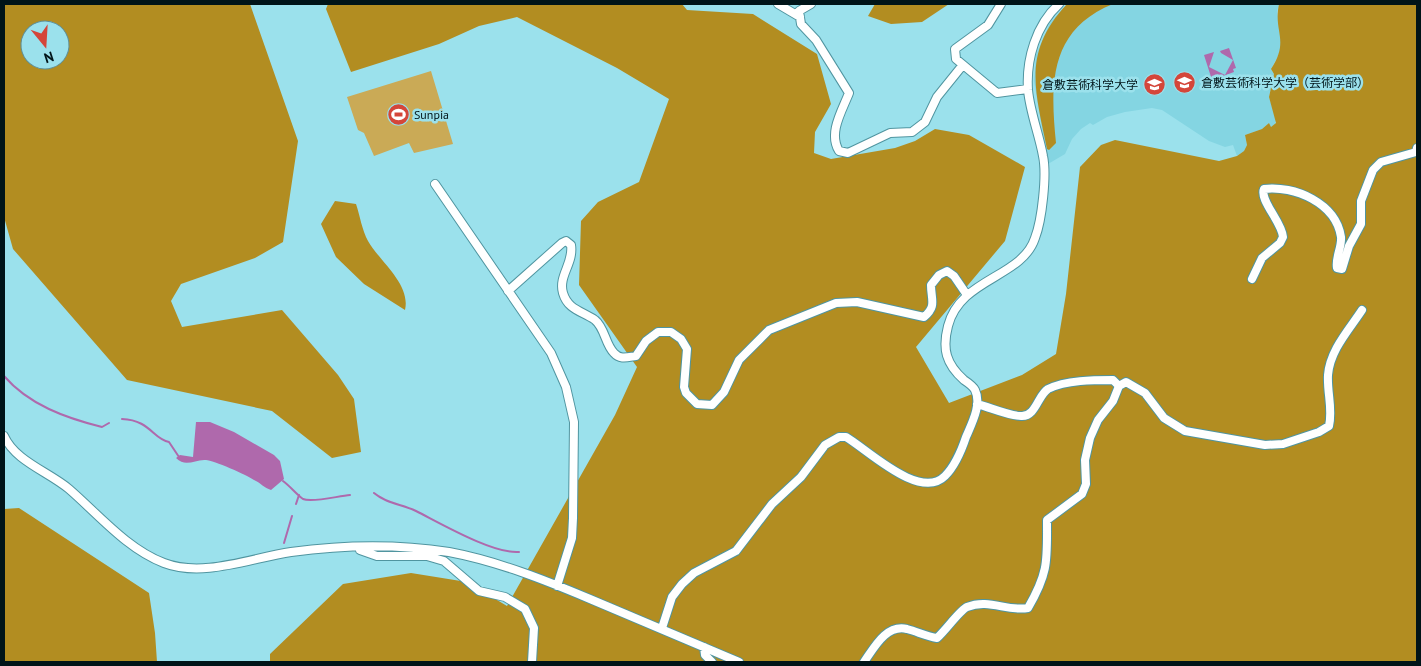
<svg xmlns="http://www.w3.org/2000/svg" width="1421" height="666" font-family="'PT Sans','Noto Sans JP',sans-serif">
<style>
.built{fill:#84d5e2}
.green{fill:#caaa56}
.forest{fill:#b28d21;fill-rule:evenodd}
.water{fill:#af69ac}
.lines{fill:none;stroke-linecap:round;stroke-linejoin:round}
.stream{stroke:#af69ac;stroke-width:2}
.minor-casing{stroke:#5095a0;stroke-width:10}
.minor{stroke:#fff;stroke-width:8}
.labels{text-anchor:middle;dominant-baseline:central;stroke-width:5;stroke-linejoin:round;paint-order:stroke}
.poi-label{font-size:12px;fill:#001418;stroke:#9be1ec;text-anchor:start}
</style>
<rect width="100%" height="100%" fill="#9be1ec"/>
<path class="built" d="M 1067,4 L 1279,4 L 1277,12 L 1282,38 L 1281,50 L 1271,69 L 1274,74 L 1269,97 L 1276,119 L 1275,125 L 1271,127 L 1269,123 L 1262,129 L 1245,135 L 1247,145 L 1244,151 L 1237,156 L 1233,145 L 1225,147 L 1209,141 L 1162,110 L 1152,108 L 1125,112 L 1107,117 L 1093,125 L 1090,123 L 1081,129 L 1072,139 L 1065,154 L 1048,164 L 1034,81 L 1036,55 L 1050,23 Z"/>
<path class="green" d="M 431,71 L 453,144 L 414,153 L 409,143 L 374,156 L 364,133 L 358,130 L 347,97 Z"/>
<path class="forest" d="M 4,4 L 250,4 L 298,141 L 283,242 L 255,258 L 181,284 L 171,301 L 182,327 L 282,310 L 338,375 L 354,399 L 361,452 L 332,458 L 272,411 L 127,380 L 13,249 L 4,217 ZM 30,30 L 60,30 L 60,60 L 30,60 Z
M 328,4 L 682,4 L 687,10 L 753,14 L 817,54 L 831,104 L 815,132 L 814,153 L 831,159 L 895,148 L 915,141 L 935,129 L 969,135 L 1025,167 L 1005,241 L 916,347 L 949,403 L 1022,375 L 1056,354 L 1066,294 L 1080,167 L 1101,145 L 1115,140 L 1219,161 L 1237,156 L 1244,151 L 1247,145 L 1245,135 L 1262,129 L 1269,123 L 1271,127 L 1276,123 L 1269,97 L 1274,74 L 1271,69 C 1290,40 1273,32 1279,4 L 1417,4 L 1417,662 L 270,662 L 270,654 L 343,584 L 411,573 L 467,582 L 507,606 L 615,415 L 637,367 L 579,285 L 581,221 L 598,202 L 639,182 L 669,99 L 617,68 L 517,17 L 479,26 L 439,44 L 351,72 L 326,9 Z
M 875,4 L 949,4 L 922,22 L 891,24 L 868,16 Z
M 1067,4 L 1113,4 C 1049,30 1050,84 1056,143 L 1049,150 L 1047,149 C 1035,90 1022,52 1067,4 Z
M 335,201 L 356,204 C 360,216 362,230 368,241 C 380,262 411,284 405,310 L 364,284 L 336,257 L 321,224 Z
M 19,508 L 149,593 L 155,633 L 157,662 L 4,662 L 4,509 Z"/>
<path class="water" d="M 1229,48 L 1236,68 L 1233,69 L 1234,72 L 1212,80 L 1204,55 L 1214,52 L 1209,67 L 1225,75 L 1233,60 L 1221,53 L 1220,51 Z
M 196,422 L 210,422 L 234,432 L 274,455 L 280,461 L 284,479 L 271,490 C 264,488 261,483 254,480 C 247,475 213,460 206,460 C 195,459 186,468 176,458 L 180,455 L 193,457 Z"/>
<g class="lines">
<path class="stream" d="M 4,376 C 29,405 66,418 102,427 L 109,423
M 122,419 C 150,420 153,439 169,442 L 179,457
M 283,481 C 290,486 296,494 303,499 C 312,503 338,496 350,495
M 374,493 C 387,504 402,504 416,511 C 440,523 493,554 519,552
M 296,504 L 299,495
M 284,543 L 292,516"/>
<defs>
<path id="minor" d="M 778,4 L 800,17
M 811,4 L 799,11 L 801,24 L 816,40 L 849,93 C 842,111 828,133 839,151 L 848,153 L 890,133 L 912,132 L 925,122 L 937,97 L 962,66
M 1001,4 L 988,25 L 955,49 L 956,59 L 997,93 L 1028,89
M 435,184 L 551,353 L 566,387 L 574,422 L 573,518 L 572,538 L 557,586
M 1252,279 L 1262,258 L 1280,243 L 1283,237 C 1282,222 1259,200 1264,189 C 1294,185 1336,203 1341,237 C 1342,247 1335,258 1337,268 L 1342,269 L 1349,246 L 1361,224 L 1361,201 L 1373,170 L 1381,162 L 1416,152 L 1417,148
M 508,291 L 562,243 L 566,241 L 571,245 C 574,263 558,276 563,293 C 568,310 582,311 595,320 C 605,328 605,344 614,353 C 620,360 628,357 636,356 L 646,341 L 658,332 L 671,332 L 681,339 L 687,349 L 684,387 L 686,393 L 697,404 L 712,405 L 724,392 L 739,360 L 769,330 L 836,303 L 857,302 L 924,317 C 937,306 931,300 931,285 L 939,275 L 947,271 L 954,276 L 967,295
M 977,404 C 989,407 1012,417 1022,416 C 1036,416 1038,395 1048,389 C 1066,380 1094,380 1113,380 L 1119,386
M 4,436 C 15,461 49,472 69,489 C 98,514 127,549 164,563 C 203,578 251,558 291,552 C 342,545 398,544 449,552 C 497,561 545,580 590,599 C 640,620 690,641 739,662
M 360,550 L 377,556 L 427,556 L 444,561 L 479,591 L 505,597 L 525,609 L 534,628 L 532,662
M 662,628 L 672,597 L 682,584 L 694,573 L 736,551 L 772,504 L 801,477 L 825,445 L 839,437 L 846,437 C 868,450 920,501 945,476 C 954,467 962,449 966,437 C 972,423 982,404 975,390 C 973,386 967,382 964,380 C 946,364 942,349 948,326 C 960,278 1022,278 1035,238 C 1042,220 1047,175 1043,156 C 1039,134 1030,112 1028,90 C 1026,59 1036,25 1059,4
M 704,647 L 705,655 L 712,662
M 864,662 C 874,648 886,624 907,629 C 918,632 926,636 937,638 C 946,630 960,610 967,607 C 989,598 1007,612 1028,608 C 1049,572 1047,560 1047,520 L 1082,494 L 1086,484 L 1085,460 L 1090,438 L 1098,420 L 1113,401 L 1119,386 L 1126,382 L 1145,393 L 1164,418 L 1185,431 L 1265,445 L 1283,444 L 1319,432 L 1329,426 C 1333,409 1327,393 1328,375 C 1330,350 1349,330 1362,310"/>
</defs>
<use href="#minor" class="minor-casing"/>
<use href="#minor" class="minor"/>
</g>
<defs>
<symbol id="university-disc" viewBox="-11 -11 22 22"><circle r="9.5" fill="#d4463a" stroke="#9be1ec"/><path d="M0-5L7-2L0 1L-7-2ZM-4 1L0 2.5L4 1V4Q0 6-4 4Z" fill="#fff"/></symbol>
<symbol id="stadium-disc" viewBox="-11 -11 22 22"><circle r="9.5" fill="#d4463a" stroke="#9be1ec"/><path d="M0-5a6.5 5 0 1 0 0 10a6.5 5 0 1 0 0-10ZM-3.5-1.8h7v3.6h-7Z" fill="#fff"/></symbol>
</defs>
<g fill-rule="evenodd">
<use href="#university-disc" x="1172" y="70" width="25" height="25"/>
<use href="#university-disc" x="1142" y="72" width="25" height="25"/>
<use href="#stadium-disc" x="386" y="102" width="25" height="25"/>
</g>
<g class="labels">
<g class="poi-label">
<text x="1201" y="82">倉敷芸術科学大学（芸術学部）</text>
<text x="1138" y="84" text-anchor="end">倉敷芸術科学大学</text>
<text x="414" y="114">Sunpia</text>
</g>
</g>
<rect width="1421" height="666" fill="none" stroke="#001418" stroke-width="10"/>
<g transform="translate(45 45) rotate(162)"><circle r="24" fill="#9be1ec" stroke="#5d8f97"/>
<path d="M0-4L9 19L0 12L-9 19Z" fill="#d4463a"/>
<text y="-8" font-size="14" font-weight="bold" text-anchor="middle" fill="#001418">N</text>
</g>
</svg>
